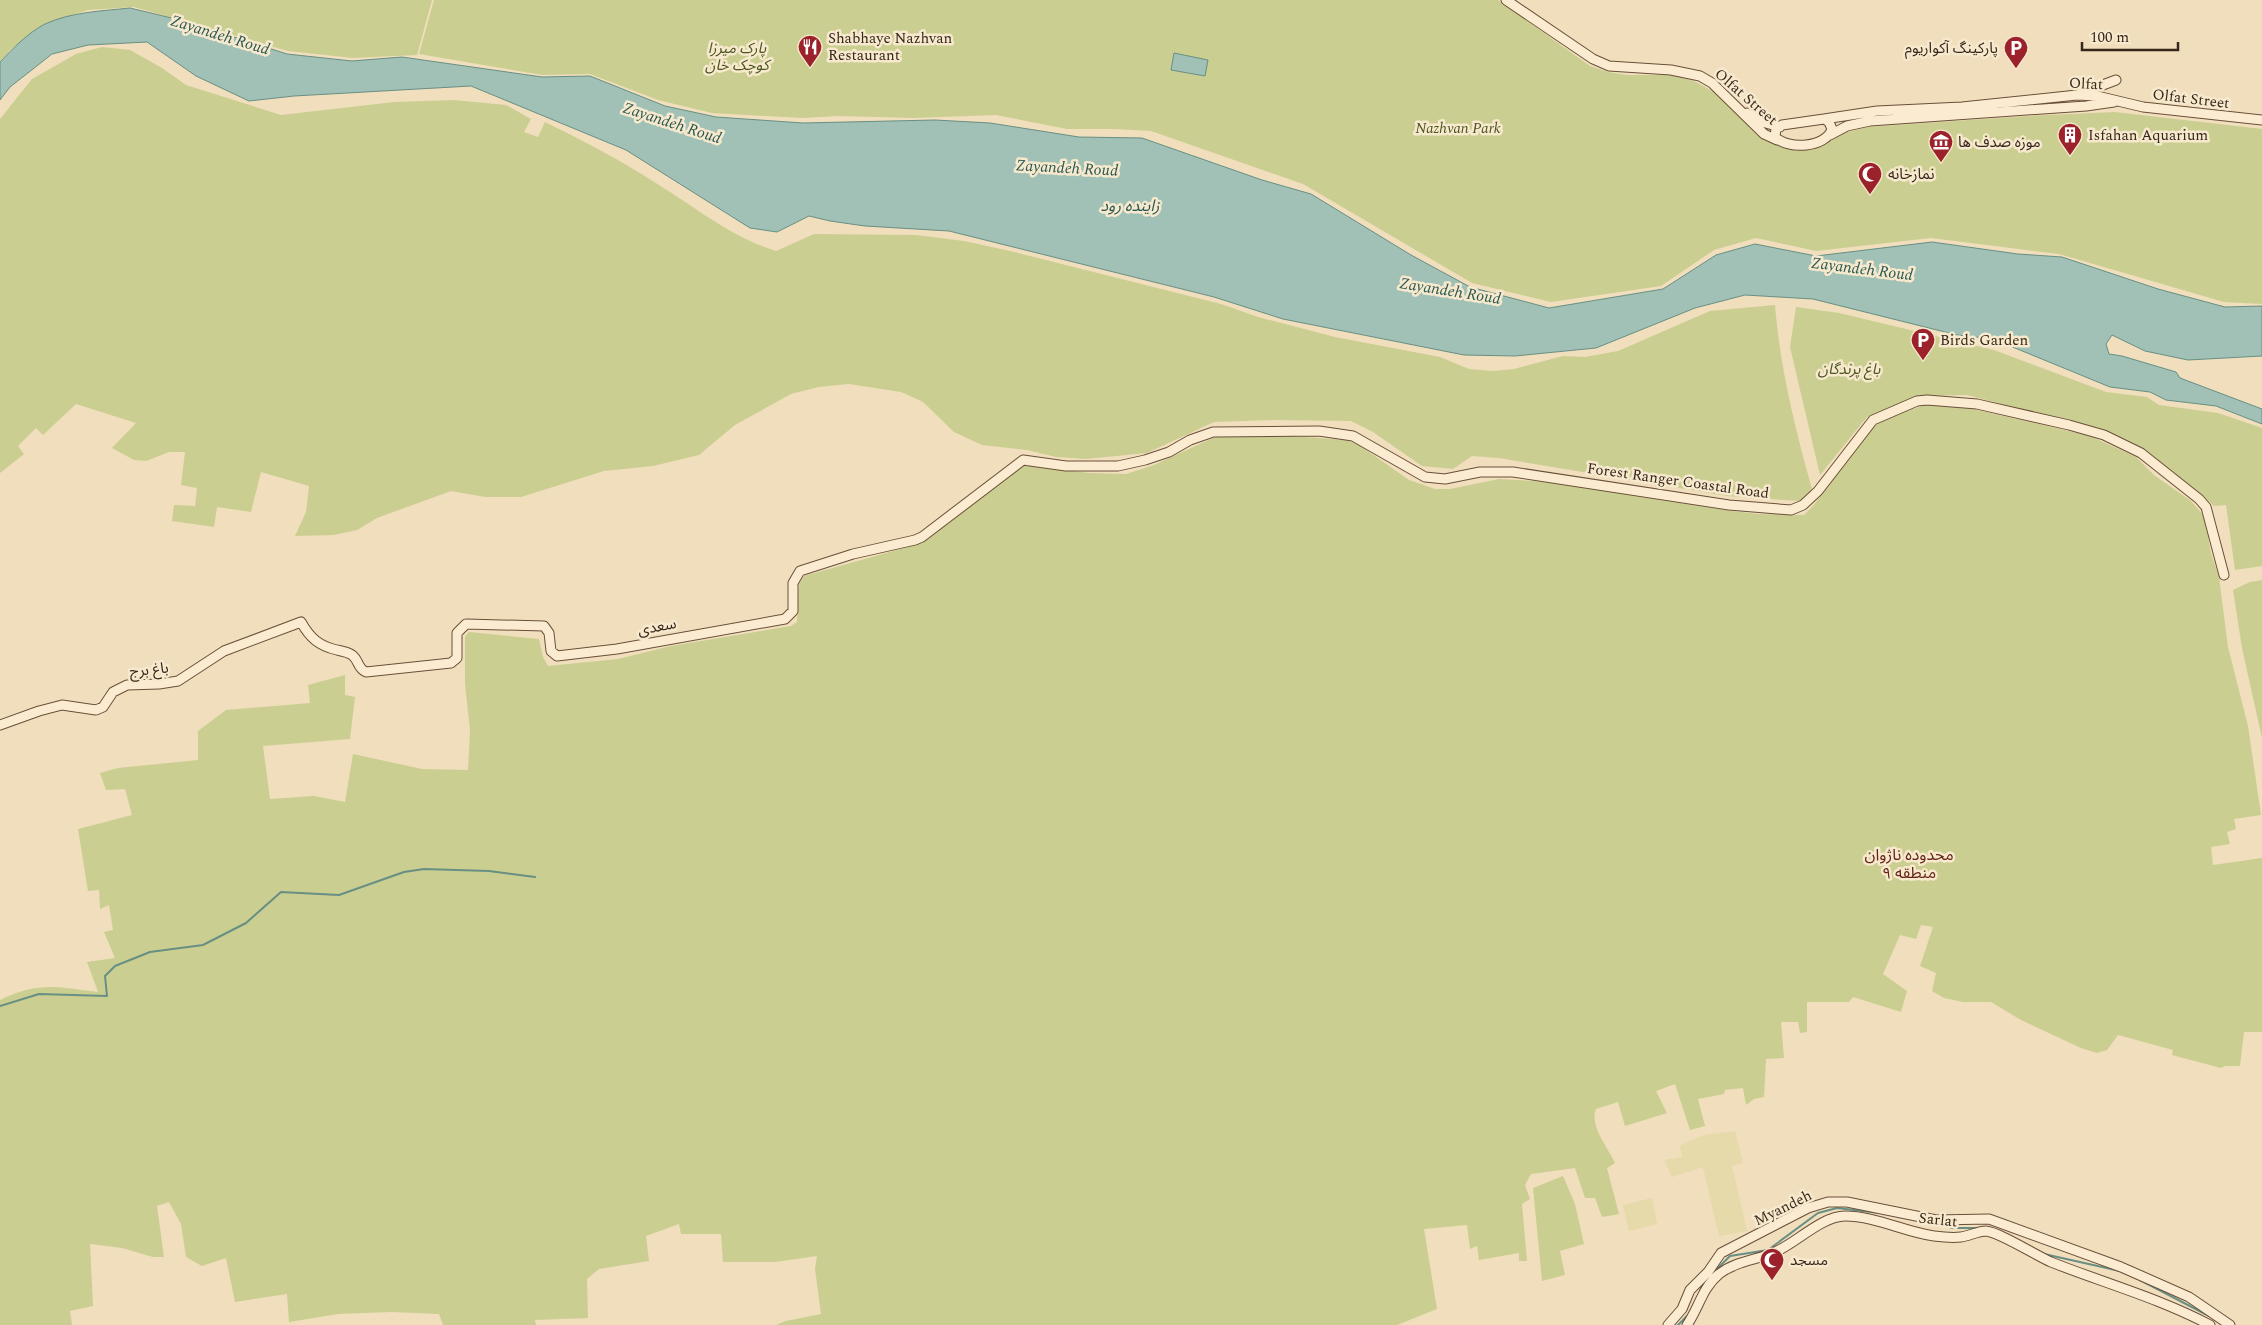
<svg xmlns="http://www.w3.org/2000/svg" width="2262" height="1325" font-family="Spectral,'Noto Sans Arabic',serif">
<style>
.farmland{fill:#e6d9aa}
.green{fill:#cbce91}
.water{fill:#a1c1b6;stroke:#688f83}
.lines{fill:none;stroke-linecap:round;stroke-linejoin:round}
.stream{stroke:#688f83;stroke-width:2}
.secondary-casing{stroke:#6a4f39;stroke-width:11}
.secondary{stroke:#fbecd1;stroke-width:9}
.labels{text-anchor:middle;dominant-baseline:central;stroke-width:5;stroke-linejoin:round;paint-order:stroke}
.poi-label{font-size:15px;fill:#37271b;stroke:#f7e9cd;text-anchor:start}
.park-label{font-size:15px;font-style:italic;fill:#4b5520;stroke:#f7e9cd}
.street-label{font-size:15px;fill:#37271b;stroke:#f7e9cd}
.water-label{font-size:16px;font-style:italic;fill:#295852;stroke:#f7e9cd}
.neighbourhood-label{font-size:16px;fill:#662418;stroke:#f7e9cd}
</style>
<rect width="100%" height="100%" fill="#f0debd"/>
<path class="farmland" d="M 1735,1131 L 1743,1163 L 1732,1166 L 1747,1231 L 1719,1236 L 1703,1167 L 1672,1177 L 1664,1160 L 1682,1157 L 1680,1146 L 1691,1140 L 1705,1135 Z
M 1652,1198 L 1657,1224 L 1629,1231 L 1623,1205 Z"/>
<path class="green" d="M 0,0 L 432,0 L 417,55 L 353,58 L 288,51 L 134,7 L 88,10 L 44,24 L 11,49 L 0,61 Z
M 434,0 L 1498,0 L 1590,66 L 1608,72 L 1627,75 L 1672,75 L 1694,81 L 1714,92 L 1759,137 L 1796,151 L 1827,144 L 1839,134 L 1867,127 L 2029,116 L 2115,112 L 2262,129 L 2262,304 L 2224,302 L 2059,254 L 1931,238 L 1816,251 L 1756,238 L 1714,250 L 1661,286 L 1551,302 L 1472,283 L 1303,184 L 1151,131 L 1115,129 L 1067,129 L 996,115 L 914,118 L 838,116 L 802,118 L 712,113 L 658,100 L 590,74 L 542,75 L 419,54 Z
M 102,47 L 130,50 L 162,68 L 186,85 L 281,115 L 394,102 L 454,100 L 506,105 L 531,119 L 524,132 L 538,137 L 545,122 C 584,141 622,161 659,185 C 698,209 731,237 776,251 L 814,234 L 916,235 L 964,241 L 1010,251 L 1221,304 L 1258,317 L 1335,337 L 1440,357 L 1469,369 L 1493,371 L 1514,369 L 1563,356 L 1585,357 L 1618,351 L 1710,311 L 1775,305 C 1780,368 1795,428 1812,489 L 1800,501 L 1727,496 L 1499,458 L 1472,456 L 1453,469 L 1422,466 L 1373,432 L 1351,421 L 1275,420 L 1214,422 L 1147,453 L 1086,459 L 1056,457 L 1027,450 L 982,445 L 954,432 L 923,402 L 901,392 L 849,384 L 819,387 L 791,394 L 735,425 L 699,455 L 653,466 L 604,471 L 521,497 L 485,497 L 451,491 L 377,518 L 357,530 L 334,535 L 295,536 L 306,512 L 309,486 L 261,472 L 251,512 L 217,507 L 214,527 L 172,521 L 174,505 L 195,506 L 197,488 L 181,485 L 185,452 L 169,452 L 146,461 L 134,460 L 112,448 L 136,423 L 76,404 L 43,435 L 36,428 L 18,446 L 24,454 L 0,473 L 0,119 L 32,79 L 76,54 Z
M 1796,307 L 1839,313 L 1994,350 L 2106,392 L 2147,397 L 2159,405 L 2218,413 L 2262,428 L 2262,566 L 2235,570 L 2226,505 L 2214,506 L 2147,451 L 2102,430 L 1967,395 L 1916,396 L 1867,417 L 1820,475 L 1790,347 Z
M 1927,404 L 1973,409 L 2090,436 L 2136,457 L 2154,475 L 2191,501 L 2204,516 L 2211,553 L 2219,577 L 2228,647 L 2248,726 L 2261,815 L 2234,819 L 2236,829 L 2227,832 L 2230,844 L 2211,847 L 2213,865 L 2262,858 L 2262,1032 L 2244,1032 L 2240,1066 L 2225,1066 L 2221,1068 L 2172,1055 L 2173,1050 L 2118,1035 L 2107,1050 L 2097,1053 L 2081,1048 L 2021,1020 L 1991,1002 L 1963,1002 L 1944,998 L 1932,991 L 1936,973 L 1920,966 L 1933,927 L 1921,925 L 1916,939 L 1900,935 L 1883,974 L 1907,991 L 1901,1012 L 1853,997 L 1849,1002 L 1807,1002 L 1807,1032 L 1800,1033 L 1798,1022 L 1781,1022 L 1784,1058 L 1766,1059 L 1764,1097 L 1754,1099 L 1746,1105 L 1743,1088 L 1725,1090 L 1724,1094 L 1698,1099 L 1705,1126 L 1690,1130 L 1675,1084 L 1656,1091 L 1667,1113 L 1625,1126 L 1618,1102 L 1596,1109 C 1589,1126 1609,1149 1615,1163 L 1607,1168 L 1619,1214 L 1602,1217 L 1595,1198 L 1585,1198 L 1575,1168 L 1531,1174 L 1525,1185 L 1530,1199 L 1522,1204 L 1527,1261 L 1519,1261 L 1519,1253 L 1479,1260 L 1477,1246 L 1470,1249 L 1467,1225 L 1424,1229 L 1437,1309 L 1397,1325 L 776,1325 L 786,1321 L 821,1314 L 815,1269 L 817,1256 L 775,1262 L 723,1262 L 721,1234 L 681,1234 L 679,1224 L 646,1236 L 649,1261 L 599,1269 L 587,1279 L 588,1318 L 535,1320 L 536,1325 L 443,1325 L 439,1314 L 392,1312 L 338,1314 L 289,1322 L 287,1294 L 235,1302 L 226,1258 L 202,1266 L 186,1257 L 181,1224 L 169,1202 L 157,1206 L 164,1257 L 153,1257 L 122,1248 L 90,1244 L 93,1306 L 70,1311 L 72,1325 L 0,1325 L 0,1000 C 40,981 56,987 98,992 L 87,962 L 115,958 L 104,932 L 113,930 L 109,905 L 100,909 L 99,890 L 88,891 L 78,829 L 132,815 L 125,789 L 106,790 L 100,773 L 118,768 L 198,760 L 198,731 L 226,710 L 310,703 L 308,685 L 345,675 L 345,695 L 355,697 L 350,739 L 263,746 L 270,799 L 314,796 L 345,802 L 353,754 L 422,769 L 468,770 L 470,730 L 465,684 L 465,637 L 469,632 L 539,639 L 543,657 L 548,666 L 618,659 L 671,646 L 791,626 L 797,622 L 799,584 L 804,576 L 911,546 L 925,540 L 1024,465 L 1089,473 L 1126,474 L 1154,465 L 1215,437 L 1251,437 L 1277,435 L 1347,440 L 1359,445 L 1409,480 L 1435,489 L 1450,489 L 1499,479 L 1551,482 L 1732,511 L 1758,514 L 1804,515 L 1813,506 L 1875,423 Z
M 2262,580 L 2262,738 L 2242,648 L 2233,590 L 2250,582 Z
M 1563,1176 L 1575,1204 L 1584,1244 L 1560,1251 L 1565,1275 L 1542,1281 L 1533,1188 Z"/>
<path class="water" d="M 130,8 L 184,21 L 287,54 L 352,61 L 402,57 L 542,77 L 590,76 L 665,106 L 716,117 L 803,123 L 935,120 L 990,123 L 1079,137 L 1142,138 L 1262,180 L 1311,194 L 1411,255 L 1470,287 L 1549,308 L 1663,289 L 1716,255 L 1755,244 L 1816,256 L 1932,242 L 2018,254 L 2062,257 L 2158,289 L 2225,307 L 2262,306 L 2262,356 L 2188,360 L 2145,351 L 2112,335 L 2106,344 L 2109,354 L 2122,356 L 2176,372 L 2180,378 L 2262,409 L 2262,424 L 2216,406 L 2166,400 L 2150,392 L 2110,387 L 1993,339 L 1957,335 L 1813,299 L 1745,295 L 1695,308 L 1596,348 L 1515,356 L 1464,355 L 1283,319 L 1214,297 L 949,231 L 865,226 L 830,221 L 809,216 L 777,232 L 750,228 L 626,150 L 471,86 L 294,96 L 249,101 L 196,76 L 147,42 L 88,45 L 52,54 L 10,87 L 0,100 L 0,62 C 12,49 29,32 45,24 C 71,12 102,11 130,8 Z
M 1174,53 L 1208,60 L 1205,76 L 1171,70 Z"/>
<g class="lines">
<path class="stream" d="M 0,1006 L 39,994 L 107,996 L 105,976 L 115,966 L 150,952 L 203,945 L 246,923 L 281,892 L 339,895 L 404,872 L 424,869 L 489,871 L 535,877
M 1936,1224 L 1952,1228 L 1978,1228
M 2044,1254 L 2120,1271
M 1711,1275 L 1730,1256 L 1768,1250 L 1818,1213 L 1837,1208 L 1880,1213
M 2140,1280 L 2209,1316
M 1700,1291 L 1704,1282
M 1678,1325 L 1688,1315"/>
<defs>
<path id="secondary" d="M 1506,0 L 1593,59 L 1609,66 L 1671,70 L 1700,76 L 1712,83 L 1764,134 L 1777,140
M 2079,94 L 2116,80
M 1747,113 L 1762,122 L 1780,127
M 1824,119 L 1877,111 L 1962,107 L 2077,95 L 2097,96 L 2143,107 L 2262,120
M 1824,119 L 1829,122 L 1832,129 C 1826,148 1788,150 1775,137 L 1776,129 L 1782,125 Z
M 1830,135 L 1847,126 L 1870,121 L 2086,106 L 2114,102
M 0,725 L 39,711 L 62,705 L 96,710 L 103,707 L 113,692 L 127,685 L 159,684 L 178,681 L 224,651 L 301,622 C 310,638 319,646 337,650 C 342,651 348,652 352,655 C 359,660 357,668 366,672 L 451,663 L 457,658 L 457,633 L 466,624 L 544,626 L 549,633 L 551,651 L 557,656 L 617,649 L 785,619 L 793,611 L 793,583 L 800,571 L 853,554 L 915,540 L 922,537 L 1023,460 L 1066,466 L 1118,466 L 1145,460 L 1169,452 L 1190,440 L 1213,432 L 1319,431 L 1353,436 L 1425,477 L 1445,479 L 1480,472 L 1513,472 L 1729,505 L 1791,510 L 1803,505 L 1818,491 L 1873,420 L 1917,401 L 1927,400 L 1977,404 L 2069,425 L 2104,435 L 2141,453 L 2199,499 L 2206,507 L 2224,575
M 1668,1325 L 1682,1309 L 1690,1290 L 1708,1272 L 1721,1253 L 1808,1208 L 1828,1202 L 1847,1202 L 1936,1220 L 1989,1219 L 2121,1267 L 2189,1297 L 2230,1325
M 1687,1325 C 1699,1308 1702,1288 1719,1274 C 1736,1261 1757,1260 1775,1252 C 1796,1243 1822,1216 1845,1216 C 1875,1216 1905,1232 1934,1236 C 1942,1237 1952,1238 1961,1237 C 1969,1236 1978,1231 1986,1231 C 1999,1232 2037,1256 2051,1262 C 2104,1283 2159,1298 2210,1325"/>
</defs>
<use href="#secondary" class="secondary-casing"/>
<use href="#secondary" class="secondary"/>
</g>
<defs>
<symbol id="restaurant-pin" viewBox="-11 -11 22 30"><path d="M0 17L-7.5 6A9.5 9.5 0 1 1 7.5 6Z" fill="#9b222a" stroke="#f7e9cd"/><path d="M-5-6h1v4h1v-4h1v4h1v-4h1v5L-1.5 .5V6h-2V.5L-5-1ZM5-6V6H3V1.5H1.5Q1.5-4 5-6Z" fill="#fff"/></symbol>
<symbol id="parking-pin" viewBox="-11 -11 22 30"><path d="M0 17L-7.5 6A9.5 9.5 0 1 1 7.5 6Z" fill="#9b222a" stroke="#f7e9cd"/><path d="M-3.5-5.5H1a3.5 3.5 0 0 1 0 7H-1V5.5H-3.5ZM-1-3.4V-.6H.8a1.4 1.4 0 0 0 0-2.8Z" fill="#fff"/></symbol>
<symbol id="building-pin" viewBox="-11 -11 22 30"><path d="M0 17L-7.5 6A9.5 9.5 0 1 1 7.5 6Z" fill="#9b222a" stroke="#f7e9cd"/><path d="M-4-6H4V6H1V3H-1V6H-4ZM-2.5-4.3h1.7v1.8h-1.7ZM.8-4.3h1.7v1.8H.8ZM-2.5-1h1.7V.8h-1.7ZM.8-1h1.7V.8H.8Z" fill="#fff"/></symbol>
<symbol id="museum-pin" viewBox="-11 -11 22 30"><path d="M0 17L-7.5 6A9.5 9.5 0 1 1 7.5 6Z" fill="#9b222a" stroke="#f7e9cd"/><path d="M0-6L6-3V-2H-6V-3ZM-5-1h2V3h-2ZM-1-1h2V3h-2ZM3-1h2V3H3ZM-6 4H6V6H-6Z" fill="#fff"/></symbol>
<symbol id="mosque-pin" viewBox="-11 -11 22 30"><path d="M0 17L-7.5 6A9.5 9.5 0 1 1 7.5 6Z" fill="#9b222a" stroke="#f7e9cd"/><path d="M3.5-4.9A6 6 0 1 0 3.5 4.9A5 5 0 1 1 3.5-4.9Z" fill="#fff"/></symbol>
</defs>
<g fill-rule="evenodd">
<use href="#restaurant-pin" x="796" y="33" width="28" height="38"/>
<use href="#parking-pin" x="2002" y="34" width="28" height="38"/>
<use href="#building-pin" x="2056" y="121" width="28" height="38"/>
<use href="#museum-pin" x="1927" y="128" width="28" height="38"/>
<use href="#mosque-pin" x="1856" y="160" width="28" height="38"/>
<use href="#parking-pin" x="1909" y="326" width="28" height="38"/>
<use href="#mosque-pin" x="1758" y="1246" width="28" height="38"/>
</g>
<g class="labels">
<g class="poi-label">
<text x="828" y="38">Shabhaye Nazhvan<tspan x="828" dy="17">Restaurant</tspan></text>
<text x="1998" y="48" text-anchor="end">پارکینگ آکواریوم</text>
<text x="2088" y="135">Isfahan Aquarium</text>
<text x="1958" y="142">موزه صدف ها</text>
<text x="1888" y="174">نمازخانه</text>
<text x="1940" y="340">Birds Garden</text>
<text x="1790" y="1260">مسجد</text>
</g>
<g class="park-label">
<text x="737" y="48">پارک میرزا<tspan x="737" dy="17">کوچک خان</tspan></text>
<text x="1458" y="128">Nazhvan Park</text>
<text x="1849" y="369">باغ پرندگان</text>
</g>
<g class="street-label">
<text transform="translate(2086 84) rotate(3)">Olfat</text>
<text transform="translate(1746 97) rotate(41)">Olfat Street</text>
<text transform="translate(2191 99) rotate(7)">Olfat Street</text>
<text transform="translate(1678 481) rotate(8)">Forest Ranger Coastal Road</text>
<text transform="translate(657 627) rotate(-11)">سعدی</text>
<text transform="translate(149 670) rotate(-6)">باغ برج</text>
<text transform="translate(1783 1208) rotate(-26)">Myandeh</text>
<text transform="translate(1938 1220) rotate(6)">Sarlat</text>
</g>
<g class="water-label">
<text transform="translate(220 35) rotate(17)">Zayandeh Roud</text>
<text transform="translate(672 123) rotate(18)">Zayandeh Roud</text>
<text transform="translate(1067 168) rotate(3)">Zayandeh Roud</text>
<text x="1130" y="206">زاینده رود</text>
<text transform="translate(1862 269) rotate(7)">Zayandeh Roud</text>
<text transform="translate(1450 291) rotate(9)">Zayandeh Roud</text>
</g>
<g class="neighbourhood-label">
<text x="1909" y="855">محدوده ناژوان<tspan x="1909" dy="18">منطقه ۹</tspan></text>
</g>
</g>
<path d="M2082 42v8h96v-8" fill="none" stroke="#37271b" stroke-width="2.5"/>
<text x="2090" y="42" font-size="15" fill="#37271b" stroke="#f7e9cd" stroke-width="4" paint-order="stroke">100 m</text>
</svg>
